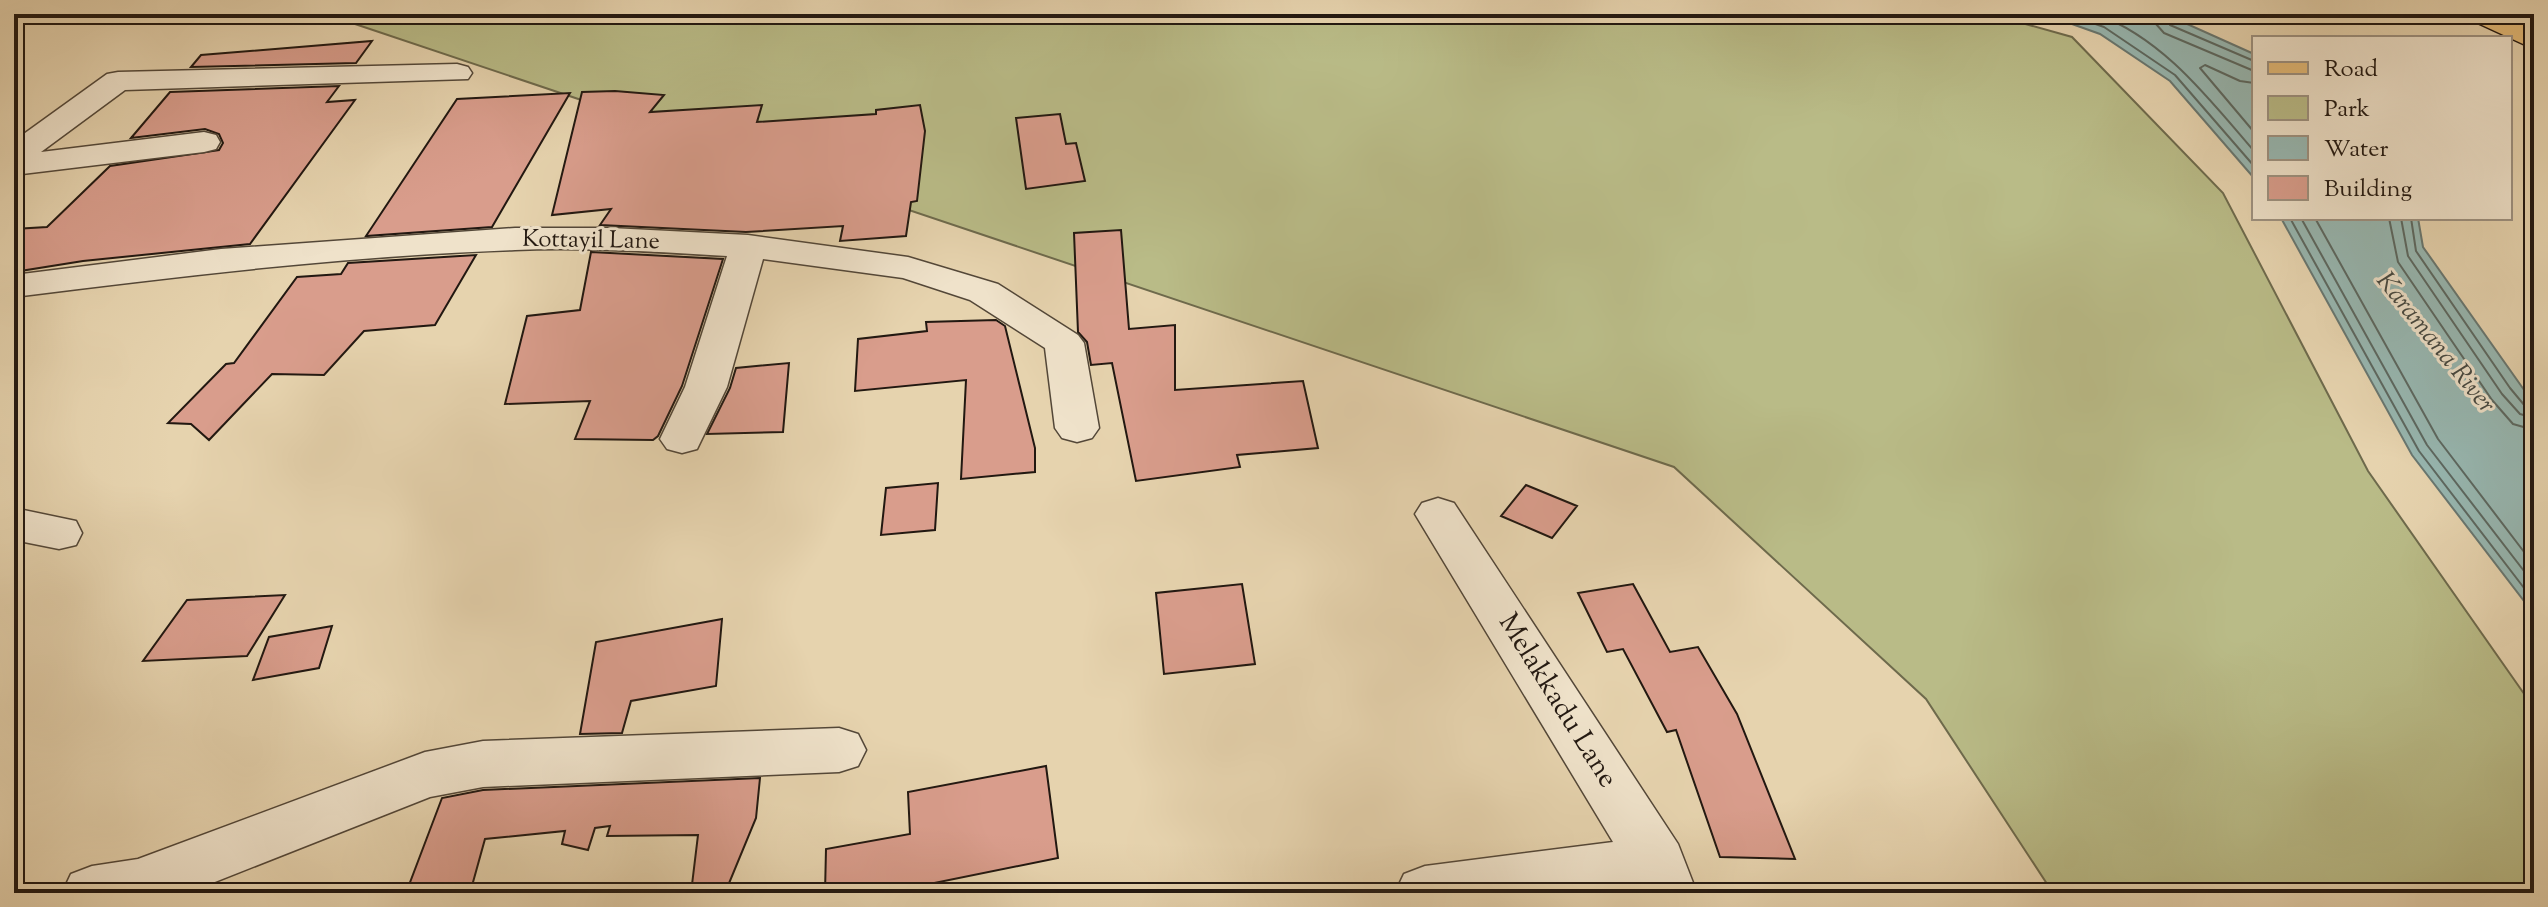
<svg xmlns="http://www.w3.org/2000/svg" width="2548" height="907" font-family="'Sorts Mill Goudy',serif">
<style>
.green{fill:#b9bb87;stroke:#6e6a4c;stroke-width:2}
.water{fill:#97b7b1;stroke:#687771;stroke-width:2}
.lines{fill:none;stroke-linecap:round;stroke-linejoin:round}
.shore{stroke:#5c6861;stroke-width:2}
.building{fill:#d99d8c;stroke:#221811;stroke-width:2}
.minor-casing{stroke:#534738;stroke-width:3}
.major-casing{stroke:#221811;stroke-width:3}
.minor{fill:#efe2ca;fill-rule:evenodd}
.major{fill:#e3ba77;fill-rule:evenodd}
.labels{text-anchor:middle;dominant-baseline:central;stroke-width:6;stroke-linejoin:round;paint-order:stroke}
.street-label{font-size:24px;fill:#221811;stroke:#efe2ca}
.water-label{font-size:26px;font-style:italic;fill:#454841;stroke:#efe2ca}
.near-street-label{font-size:28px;fill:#221811;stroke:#efe2ca}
</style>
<rect width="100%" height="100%" fill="#e6d3ae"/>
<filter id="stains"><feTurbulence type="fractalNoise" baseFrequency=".0025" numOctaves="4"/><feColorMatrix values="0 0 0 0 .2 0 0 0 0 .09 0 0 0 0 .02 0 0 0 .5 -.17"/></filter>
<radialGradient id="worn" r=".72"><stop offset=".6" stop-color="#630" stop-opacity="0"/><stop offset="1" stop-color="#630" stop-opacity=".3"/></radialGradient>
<path class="green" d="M 565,14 L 1990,14 L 2072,37 L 2223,193 L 2368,471 L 2534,708 L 2534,893 L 2053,893 L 1926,699 L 1674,467 L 355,24 Z"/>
<path class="water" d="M 2044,14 L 2165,14 L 2254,54 L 2254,178 L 2170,81 L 2100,34 Z
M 2281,218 L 2418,218 L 2423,247 L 2534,404 L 2534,614 L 2412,455 Z"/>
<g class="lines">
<path class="shore" d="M 2067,14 L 2104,27 L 2175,75 L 2254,166
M 2096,14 C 2163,38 2209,99 2254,151
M 2154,14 L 2156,24 L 2164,33 L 2254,71
M 2165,14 L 2170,25 L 2254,61
M 2254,83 L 2240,81 L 2205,65 L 2200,68 L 2254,132
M 2290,218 L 2419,451 L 2534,601
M 2301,218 L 2427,445 L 2534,584
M 2315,218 L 2438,439 L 2534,565
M 2389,218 L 2398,262 L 2492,400 L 2513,424 L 2534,430
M 2401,218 L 2408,256 L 2502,394 L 2520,414 L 2534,418
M 2411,218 L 2416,251 L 2510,388 L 2525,406 L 2534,408"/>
</g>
<path class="building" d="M 372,41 L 356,63 L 191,67 L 201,55 Z
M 339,86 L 327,102 L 355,100 L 250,244 L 83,261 L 14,272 L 14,229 L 47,227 L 110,166 L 219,150 L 223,143 L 219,134 L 205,129 L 131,138 L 170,92 Z
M 615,91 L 664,95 L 650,112 L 762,105 L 757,122 L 876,114 L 876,110 L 920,105 L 925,131 L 917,201 L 911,202 L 906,236 L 840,241 L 843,226 L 746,232 L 600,225 L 611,209 L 552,215 L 582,92 Z
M 570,93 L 492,227 L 366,236 L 457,99 Z
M 1060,114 L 1066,144 L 1076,143 L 1085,181 L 1026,189 L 1016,118 Z
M 1121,230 L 1129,329 L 1175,325 L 1175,390 L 1303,381 L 1318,448 L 1237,455 L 1240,467 L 1136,481 L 1112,363 L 1091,365 L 1087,342 L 1078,332 L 1074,233 Z
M 591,252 L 723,259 L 682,386 L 658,436 L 653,440 L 575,439 L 590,401 L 505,404 L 527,316 L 580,310 Z
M 476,255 L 435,325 L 364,331 L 324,375 L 272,374 L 209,440 L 191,424 L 168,423 L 226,364 L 234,363 L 297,277 L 341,274 L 348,263 Z
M 996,320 L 1005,326 L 1035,448 L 1035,472 L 961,479 L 966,380 L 855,391 L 858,339 L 927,331 L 926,322 Z
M 789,363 L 783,432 L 707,434 L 730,388 L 736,368 Z
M 938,483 L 935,530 L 881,535 L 886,488 Z
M 1526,485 L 1577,506 L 1552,538 L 1501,516 Z
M 1242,584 L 1255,664 L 1164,674 L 1156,593 Z
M 1633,584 L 1670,652 L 1698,647 L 1737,714 L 1795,859 L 1720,857 L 1676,730 L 1667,732 L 1623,649 L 1607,652 L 1578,593 Z
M 285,595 L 247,656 L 143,661 L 187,600 Z
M 722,619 L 716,686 L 631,701 L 622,733 L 580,734 L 596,642 Z
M 332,626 L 319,668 L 253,680 L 269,637 Z
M 1046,766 L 1058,858 L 885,893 L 825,893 L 826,849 L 910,834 L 908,792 Z
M 760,778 L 756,818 L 725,893 L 691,893 L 698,835 L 607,836 L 610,826 L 595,828 L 588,850 L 562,844 L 565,831 L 485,839 L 470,893 L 406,893 L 442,798 L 483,790 Z"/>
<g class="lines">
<defs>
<path id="minor" d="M 457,64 L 468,67 L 472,73 L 468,79 L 125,90 L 41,152 L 204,132 L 216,135 L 220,142 L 216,149 L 204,152 L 14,175 L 14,141 L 107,74 L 118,72 Z
M 515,228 L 611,228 L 748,235 L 908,257 L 998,284 L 1078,335 L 1084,343 L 1099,428 L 1092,438 L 1077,442 L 1062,438 L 1055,428 L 1045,348 L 970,300 L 903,278 L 763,259 L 727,387 L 697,449 L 682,453 L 667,449 L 660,439 L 685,387 L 727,256 C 656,252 585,247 515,250 C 347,256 180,276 14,297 L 14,275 L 221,249 Z
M 1438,498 L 1454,503 L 1678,844 L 1697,893 L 1637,893 L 1636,890 L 1395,893 L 1404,874 L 1425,866 L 1613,842 L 1415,514 L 1422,503 Z
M 14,508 L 76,521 L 82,533 L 76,545 L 59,549 L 14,540 Z
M 839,728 L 858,734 L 866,750 L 858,766 L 839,772 L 483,787 L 430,797 L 187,893 L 62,893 L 71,874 L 92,866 L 138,859 L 425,752 L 483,741 Z"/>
<path id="major" d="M 2467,14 L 2503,14 L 2534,29 L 2534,49 L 2471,20 Z"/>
</defs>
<use href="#minor" class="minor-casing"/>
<use href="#major" class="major-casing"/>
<use href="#minor" class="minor"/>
<use href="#major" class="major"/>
</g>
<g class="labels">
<g class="street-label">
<text transform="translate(591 241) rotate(1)">Kottayil Lane</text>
</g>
<g class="water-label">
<text transform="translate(2435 343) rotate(51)">Karamana River</text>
</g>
<g class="near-street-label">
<text transform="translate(1557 701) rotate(58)">Melakkadu Lane</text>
</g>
</g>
<rect width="2548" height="907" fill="none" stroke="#e6d3ae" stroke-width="48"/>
<rect x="16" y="16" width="2516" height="875" fill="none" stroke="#221811" stroke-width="4"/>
<rect x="24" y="24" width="2500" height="859" fill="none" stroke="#221811" stroke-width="2"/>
<rect x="2252" y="36" width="260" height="184" fill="#efe2ca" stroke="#9d9180" stroke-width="2"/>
<rect x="2268" y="62" width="40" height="12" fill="#e3ba77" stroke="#9d9180" stroke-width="2"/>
<text x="2324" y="76" font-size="24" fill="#221811">Road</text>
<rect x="2268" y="96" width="40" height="24" fill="#b9bb87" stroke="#9d9180" stroke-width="2"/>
<text x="2324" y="116" font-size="24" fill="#221811">Park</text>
<rect x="2268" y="136" width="40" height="24" fill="#97b7b1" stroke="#9d9180" stroke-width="2"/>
<text x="2324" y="156" font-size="24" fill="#221811">Water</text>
<rect x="2268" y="176" width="40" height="24" fill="#d99d8c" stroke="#9d9180" stroke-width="2"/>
<text x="2324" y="196" font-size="24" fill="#221811">Building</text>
<rect width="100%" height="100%" filter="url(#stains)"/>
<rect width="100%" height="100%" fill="url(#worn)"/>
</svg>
